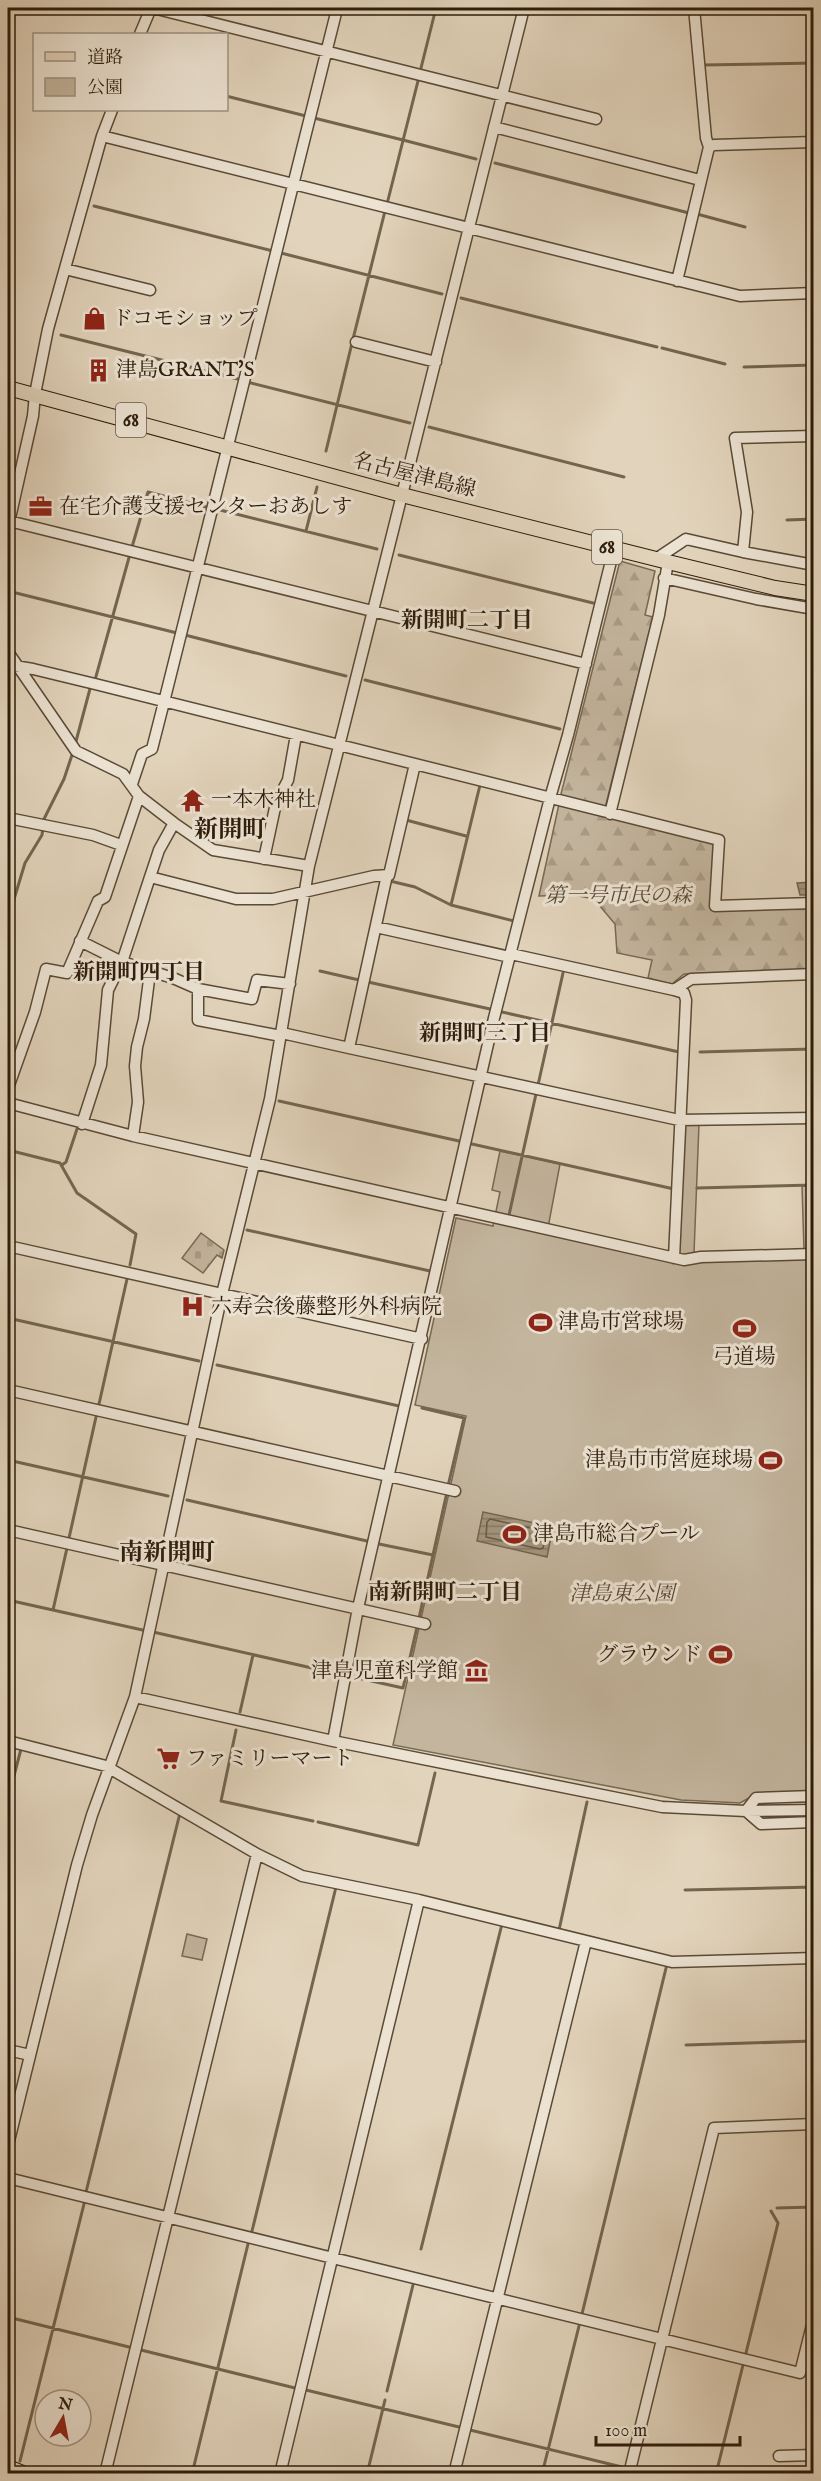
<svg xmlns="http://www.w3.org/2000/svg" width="821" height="2481" font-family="'IM FELL English','Noto Serif JP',serif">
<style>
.green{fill:#c3b59e;stroke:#786854;stroke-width:1.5}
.forest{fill:url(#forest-firs);stroke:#786854;stroke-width:1.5}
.cemetery{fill:url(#cemetery-stones);stroke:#786854;stroke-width:1.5}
.water{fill:url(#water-rules);stroke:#746550;stroke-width:1.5}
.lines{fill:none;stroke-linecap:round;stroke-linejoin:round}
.shore{stroke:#685844;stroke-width:1.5}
.stream{stroke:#746550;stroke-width:3}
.minor-casing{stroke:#5a4a36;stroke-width:13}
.major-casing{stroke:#2d1c0a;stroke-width:16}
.minor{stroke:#ece3d3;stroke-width:10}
.major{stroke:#e2d4bc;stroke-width:14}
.labels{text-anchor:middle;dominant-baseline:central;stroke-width:6;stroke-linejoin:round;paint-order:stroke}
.shield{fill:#ece3d3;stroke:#665846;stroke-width:1.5}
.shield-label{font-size:20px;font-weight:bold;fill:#2d1c0a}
.poi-label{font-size:21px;fill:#2d1c0a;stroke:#ece3d3;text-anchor:start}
.street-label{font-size:21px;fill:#2d1c0a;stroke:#ece3d3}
.park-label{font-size:21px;font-style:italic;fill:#5a4a36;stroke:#ece3d3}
.neighbourhood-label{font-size:22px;font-weight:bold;fill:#2d1c0a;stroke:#ece3d3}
.quarter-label{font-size:24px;font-weight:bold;fill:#2d1c0a;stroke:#ece3d3}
</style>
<defs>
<pattern id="forest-firs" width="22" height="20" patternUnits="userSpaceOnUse" patternTransform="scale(1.5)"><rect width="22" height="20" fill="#c3b59e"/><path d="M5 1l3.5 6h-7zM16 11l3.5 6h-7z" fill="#a89b87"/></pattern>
<pattern id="cemetery-stones" width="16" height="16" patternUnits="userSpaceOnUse" patternTransform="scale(1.5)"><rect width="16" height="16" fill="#c3b59e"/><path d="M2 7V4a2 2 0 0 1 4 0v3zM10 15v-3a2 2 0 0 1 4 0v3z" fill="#a89b87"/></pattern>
<pattern id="water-rules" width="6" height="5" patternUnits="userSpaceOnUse" patternTransform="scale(1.5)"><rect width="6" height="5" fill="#a4957f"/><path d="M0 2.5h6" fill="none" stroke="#867966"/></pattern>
</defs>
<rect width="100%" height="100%" fill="#e2d4bc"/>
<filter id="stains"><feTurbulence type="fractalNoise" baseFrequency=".00333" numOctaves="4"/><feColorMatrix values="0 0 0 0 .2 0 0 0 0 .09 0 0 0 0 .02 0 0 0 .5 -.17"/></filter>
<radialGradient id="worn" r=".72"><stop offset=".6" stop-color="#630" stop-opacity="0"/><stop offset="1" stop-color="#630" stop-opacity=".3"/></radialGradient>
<path class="green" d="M 683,1124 L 699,1124 L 694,1253 L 697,1261 L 804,1250 L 802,1186 L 813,1186 L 813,1793 L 756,1794 L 740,1803 L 681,1800 L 393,1745 L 466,1416 L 415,1405 L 456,1218 L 493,1226 L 500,1192 L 492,1190 L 500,1151 L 560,1164 L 547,1233 L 669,1261 Z
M 187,1934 L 207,1939 L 202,1960 L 182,1956 Z"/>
<path class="forest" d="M 620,561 L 655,571 L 645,615 L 653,617 L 605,808 L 560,798 Z
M 559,804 L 715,843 L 717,847 L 711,910 L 813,906 L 813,970 L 684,974 L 672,984 L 648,978 L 652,960 L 617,953 L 615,924 L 594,899 L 574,895 L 539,896 Z"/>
<path class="cemetery" d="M 201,1233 L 224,1250 L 222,1258 L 217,1255 L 203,1273 L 182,1258 Z"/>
<path class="water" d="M 813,882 L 812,895 L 800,895 L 797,883 Z
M 483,1512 L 553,1527 L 547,1557 L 477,1541 Z"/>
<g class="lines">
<path class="shore" d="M 490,1519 L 544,1531 L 546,1534 L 543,1548 L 540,1549 L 486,1537 L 487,1522 Z"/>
<path class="stream" d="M 703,65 L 814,63
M 420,72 L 436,8
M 226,96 L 306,116
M 314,118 L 403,140
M 403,140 L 476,159
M 495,163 L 689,213
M 387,204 L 419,77
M 94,206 L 273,251
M 697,214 L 745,227
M 281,253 L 442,294
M 461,298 L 657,347
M 61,335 L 242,380
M 353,339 L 385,211
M 662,348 L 725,364
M 744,367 L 814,365
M 247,382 L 410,423
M 429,427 L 624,477
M 326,451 L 352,343
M 216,509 L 377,549
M 787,520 L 814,519
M 306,531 L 317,487
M 132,547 L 148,492 L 210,508
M 399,555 L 593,603
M 8,591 L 177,633
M 185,635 L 346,676
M 95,680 L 130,554
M 365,680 L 560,729
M 75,745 L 91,685
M 406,820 L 466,836
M 390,881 L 415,887 L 451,905 L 514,921
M 451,905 L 480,785
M 8,919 L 25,863 L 42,835 L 44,819 L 64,779 L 73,752
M 320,971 L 359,980
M 368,982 L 490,1009
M 502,1012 L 679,1052
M 700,1052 L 814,1049
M 538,1085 L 563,973
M 279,1101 L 459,1141
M 472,1144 L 674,1189
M 8,1150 L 60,1163 L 77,1193 L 136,1234 L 130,1265
M 62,1165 L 66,1162 L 77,1129
M 697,1188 L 814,1185
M 509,1215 L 536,1094
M 247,1230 L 430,1271
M 8,1318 L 199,1361
M 217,1365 L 399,1406
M 99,1404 L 127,1279
M 422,1408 L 464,1418 L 448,1486
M 8,1460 L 168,1496
M 187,1500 L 367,1541
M 69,1538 L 96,1417
M 379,1544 L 433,1555
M 8,1600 L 147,1631
M 53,1610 L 67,1548
M 419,1618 L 447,1492
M 153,1632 L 343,1675
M 349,1676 L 403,1688 L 417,1627
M 240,1712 L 253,1655
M 236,1730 L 221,1801 L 313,1821
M 8,1799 L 21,1749
M 318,1822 L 418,1845 L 435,1773
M 685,1890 L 814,1887
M 559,1930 L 587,1802
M 686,2045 L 814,2041
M 86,2192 L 180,1813
M 777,2208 L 814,2207
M 252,2231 L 336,1887
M 421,2249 L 502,1924
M 582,2314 L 667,1964
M 8,2317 L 129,2347
M 141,2350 L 295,2388
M 746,2353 L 778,2223 L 771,2211
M 306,2390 L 459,2427
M 387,2391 L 413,2285
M 470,2430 L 626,2468
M 20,2461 L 84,2204
M 636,2471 L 646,2474
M 192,2474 L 248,2244
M 367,2474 L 385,2400
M 542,2474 L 579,2326
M 716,2474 L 743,2365"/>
<defs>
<path id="minor" d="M 153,8 L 596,119
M 140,34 L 151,8
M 494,127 L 700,180
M 102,136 L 740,296 L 814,293
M 709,147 L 714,145 L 814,142
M 65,269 L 150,290
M 677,281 L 709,147 L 706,138 L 694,8
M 356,342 L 436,362
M 9,521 L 586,664
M 8,527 L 33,416 L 35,394 L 48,329 L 102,136 L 112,110
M 743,552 L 747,512 L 735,438 L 814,436
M 656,559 L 686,539 L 743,552 L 814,565
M 664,578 L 756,599 L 814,609
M 8,652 L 76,751 L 123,774 L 139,796 L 174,823 L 213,850 L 309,866
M 8,665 L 33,669 L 95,684 L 719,840 L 715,906 L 814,903
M 132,784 L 142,754 L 152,749 L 164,702 L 337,9
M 610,814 L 659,615 L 668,562
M 8,818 L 93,835 L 121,845
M 264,859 L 276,803 L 288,780 L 296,735
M 387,875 L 349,1048 L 679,1120 L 814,1118
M 150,877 L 159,850 L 174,823
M 376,927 L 510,957
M 80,941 L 122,962 L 173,978 L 198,989 L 252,999 L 257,980 L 290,984
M 511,954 L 674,990 L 691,979 L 814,974
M 198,989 L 198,1020 L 281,1036
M 674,990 L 684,993 L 686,1000 L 674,1258
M 282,1033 L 349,1048
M 8,1088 L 35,1012 L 46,969 L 67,973 L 98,901 L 105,897 L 139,796
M 8,1103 L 133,1136 L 684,1260 L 701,1257 L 814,1254
M 82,1124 L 101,1065 L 108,990 L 122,962 L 150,877 L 236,899 L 273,899 L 374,876 L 389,875 L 415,764
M 133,1136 L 138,1102 L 135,1066 L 137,1047 L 144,1019 L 150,972
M 8,1246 L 422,1339
M 8,1390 L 455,1491
M 8,1530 L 425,1624
M 135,1697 L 333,1741 L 662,1807 L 746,1811 L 814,1810
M 8,1741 L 110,1767
M 333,1741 L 358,1608 L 494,1018 L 550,798 L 568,735 L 614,549
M 109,1768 L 257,1854 L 302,1876 L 419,1900 L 672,1962 L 814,1958
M 746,1811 L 756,1798 L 814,1796
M 746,1811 L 761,1824 L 814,1822
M 8,2050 L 30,2055
M 8,2145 L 77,1865 L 92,1815 L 135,1697 L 222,1294 L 270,1099 L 309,866 L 524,8
M 8,2178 L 800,2373 L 814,2317
M 779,2456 L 814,2455
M 105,2474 L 257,1854
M 280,2474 L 419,1900
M 454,2474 L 586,1941
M 629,2474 L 714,2128 L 814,2124"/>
<path id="major" d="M 8,388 L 402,495 L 668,562 L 775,588 L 814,594
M 8,2467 L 25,2474"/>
</defs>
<use href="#minor" class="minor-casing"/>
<use href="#major" class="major-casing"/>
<use href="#minor" class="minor"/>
<use href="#major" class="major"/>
</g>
<defs>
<symbol id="shop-bare" viewBox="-9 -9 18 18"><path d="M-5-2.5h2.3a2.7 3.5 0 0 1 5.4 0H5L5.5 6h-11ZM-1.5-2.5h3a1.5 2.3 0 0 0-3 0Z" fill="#8f2418" stroke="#ece3d3" stroke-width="2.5" paint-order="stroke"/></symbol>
<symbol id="building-bare" viewBox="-9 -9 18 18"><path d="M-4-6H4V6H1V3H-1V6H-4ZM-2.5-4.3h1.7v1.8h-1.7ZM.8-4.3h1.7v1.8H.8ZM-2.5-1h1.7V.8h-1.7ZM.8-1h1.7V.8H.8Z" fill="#8f2418" stroke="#ece3d3" stroke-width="2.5" paint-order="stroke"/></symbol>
<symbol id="office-bare" viewBox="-9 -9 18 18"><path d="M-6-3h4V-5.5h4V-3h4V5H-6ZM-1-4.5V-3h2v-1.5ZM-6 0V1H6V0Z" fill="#8f2418" stroke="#ece3d3" stroke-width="2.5" paint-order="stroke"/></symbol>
<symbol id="temple-bare" viewBox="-9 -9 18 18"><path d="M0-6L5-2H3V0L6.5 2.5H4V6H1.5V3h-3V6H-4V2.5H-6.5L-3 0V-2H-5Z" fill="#8f2418" stroke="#ece3d3" stroke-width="2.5" paint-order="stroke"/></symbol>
<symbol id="hospital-bare" viewBox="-9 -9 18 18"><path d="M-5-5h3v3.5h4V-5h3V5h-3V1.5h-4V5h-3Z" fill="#8f2418" stroke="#ece3d3" stroke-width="2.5" paint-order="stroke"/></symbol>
<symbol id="stadium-bare" viewBox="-9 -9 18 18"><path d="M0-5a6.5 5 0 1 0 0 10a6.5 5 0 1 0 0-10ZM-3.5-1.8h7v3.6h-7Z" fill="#8f2418" stroke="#ece3d3" stroke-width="2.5" paint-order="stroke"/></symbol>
<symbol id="museum-bare" viewBox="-9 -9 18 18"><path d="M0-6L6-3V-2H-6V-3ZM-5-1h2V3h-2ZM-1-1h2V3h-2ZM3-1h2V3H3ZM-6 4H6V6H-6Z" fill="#8f2418" stroke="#ece3d3" stroke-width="2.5" paint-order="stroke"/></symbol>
<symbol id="supermarket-bare" viewBox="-9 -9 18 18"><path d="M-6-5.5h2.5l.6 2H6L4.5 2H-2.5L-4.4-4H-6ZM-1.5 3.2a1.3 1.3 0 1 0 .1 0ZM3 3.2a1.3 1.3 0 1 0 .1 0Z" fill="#8f2418" stroke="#ece3d3" stroke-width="2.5" paint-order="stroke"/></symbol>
</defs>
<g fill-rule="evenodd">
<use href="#shop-bare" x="78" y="302" width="33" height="33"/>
<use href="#building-bare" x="82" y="354" width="33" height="33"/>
<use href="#office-bare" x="24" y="490" width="33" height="33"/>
<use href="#temple-bare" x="176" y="784" width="33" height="33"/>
<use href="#hospital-bare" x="176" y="1290" width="33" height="33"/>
<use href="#stadium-bare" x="524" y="1306" width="33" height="33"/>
<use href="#stadium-bare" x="728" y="1312" width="33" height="33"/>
<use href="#stadium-bare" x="754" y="1444" width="33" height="33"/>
<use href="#stadium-bare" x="498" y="1518" width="33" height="33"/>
<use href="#stadium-bare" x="704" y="1638" width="33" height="33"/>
<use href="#museum-bare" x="460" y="1654" width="33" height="33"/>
<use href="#supermarket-bare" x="152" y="1742" width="33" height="33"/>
</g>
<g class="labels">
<g class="shield">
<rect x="116" y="403" width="30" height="34" rx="4.5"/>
<rect x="592" y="530" width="30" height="34" rx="4.5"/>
</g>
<g class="shield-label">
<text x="131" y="420">68</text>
<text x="607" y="547">68</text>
</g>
<g class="poi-label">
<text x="112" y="319">ドコモショップ</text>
<text x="116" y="370">津島GRANT'S</text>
<text x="59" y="507">在宅介護支援センターおあしす</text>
<text x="211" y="800">一本木神社</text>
<text x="211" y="1307">六寿会後藤整形外科病院</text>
<text x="558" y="1322">津島市営球場</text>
<text x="744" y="1357" text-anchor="middle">弓道場</text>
<text x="753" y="1460" text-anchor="end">津島市市営庭球場</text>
<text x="533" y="1534">津島市総合プール</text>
<text x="702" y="1655" text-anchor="end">グラウンド</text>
<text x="458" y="1671" text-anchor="end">津島児童科学館</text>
<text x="186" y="1759">ファミリーマート</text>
</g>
<g class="street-label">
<text transform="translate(414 476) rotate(14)">名古屋津島線</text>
</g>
<g class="park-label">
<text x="618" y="896">第一号市民の森</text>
<text x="622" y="1594">津島東公園</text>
</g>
<g class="neighbourhood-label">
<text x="467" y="621">新開町二丁目</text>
<text x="139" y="973">新開町四丁目</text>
<text x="485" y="1034">新開町三丁目</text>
<text x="445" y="1593">南新開町二丁目</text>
</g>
<g class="quarter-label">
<text x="230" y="830">新開町</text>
<text x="167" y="1553">南新開町</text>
</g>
</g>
<rect width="821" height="2481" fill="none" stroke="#e2d4bc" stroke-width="30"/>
<rect x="9" y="9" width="803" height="2463" fill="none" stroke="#2d1c0a" stroke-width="3"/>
<rect x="15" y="15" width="791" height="2451" fill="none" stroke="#2d1c0a" stroke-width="1.5"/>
<rect x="33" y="33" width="195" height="78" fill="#ece3d3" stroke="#a09383" stroke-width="1.5"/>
<rect x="45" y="52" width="30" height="9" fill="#e2d4bc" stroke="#a09383" stroke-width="1.5"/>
<text x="87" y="63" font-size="18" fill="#2d1c0a">道路</text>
<rect x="45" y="78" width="30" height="18" fill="#c3b59e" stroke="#a09383" stroke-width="1.5"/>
<text x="87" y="93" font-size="18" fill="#2d1c0a">公園</text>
<g transform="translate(63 2418) rotate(10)"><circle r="28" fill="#ece3d3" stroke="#a09383" stroke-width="1.5"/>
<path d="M0-4.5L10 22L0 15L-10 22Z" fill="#8f2418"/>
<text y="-9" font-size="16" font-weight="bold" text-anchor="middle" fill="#2d1c0a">N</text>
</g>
<path d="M596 2436v9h144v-9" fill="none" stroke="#2d1c0a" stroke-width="3"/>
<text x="605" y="2436" font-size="18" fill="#2d1c0a" stroke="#ece3d3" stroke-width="4.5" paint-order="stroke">100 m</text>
<rect width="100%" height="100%" filter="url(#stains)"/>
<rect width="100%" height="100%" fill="url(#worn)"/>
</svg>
